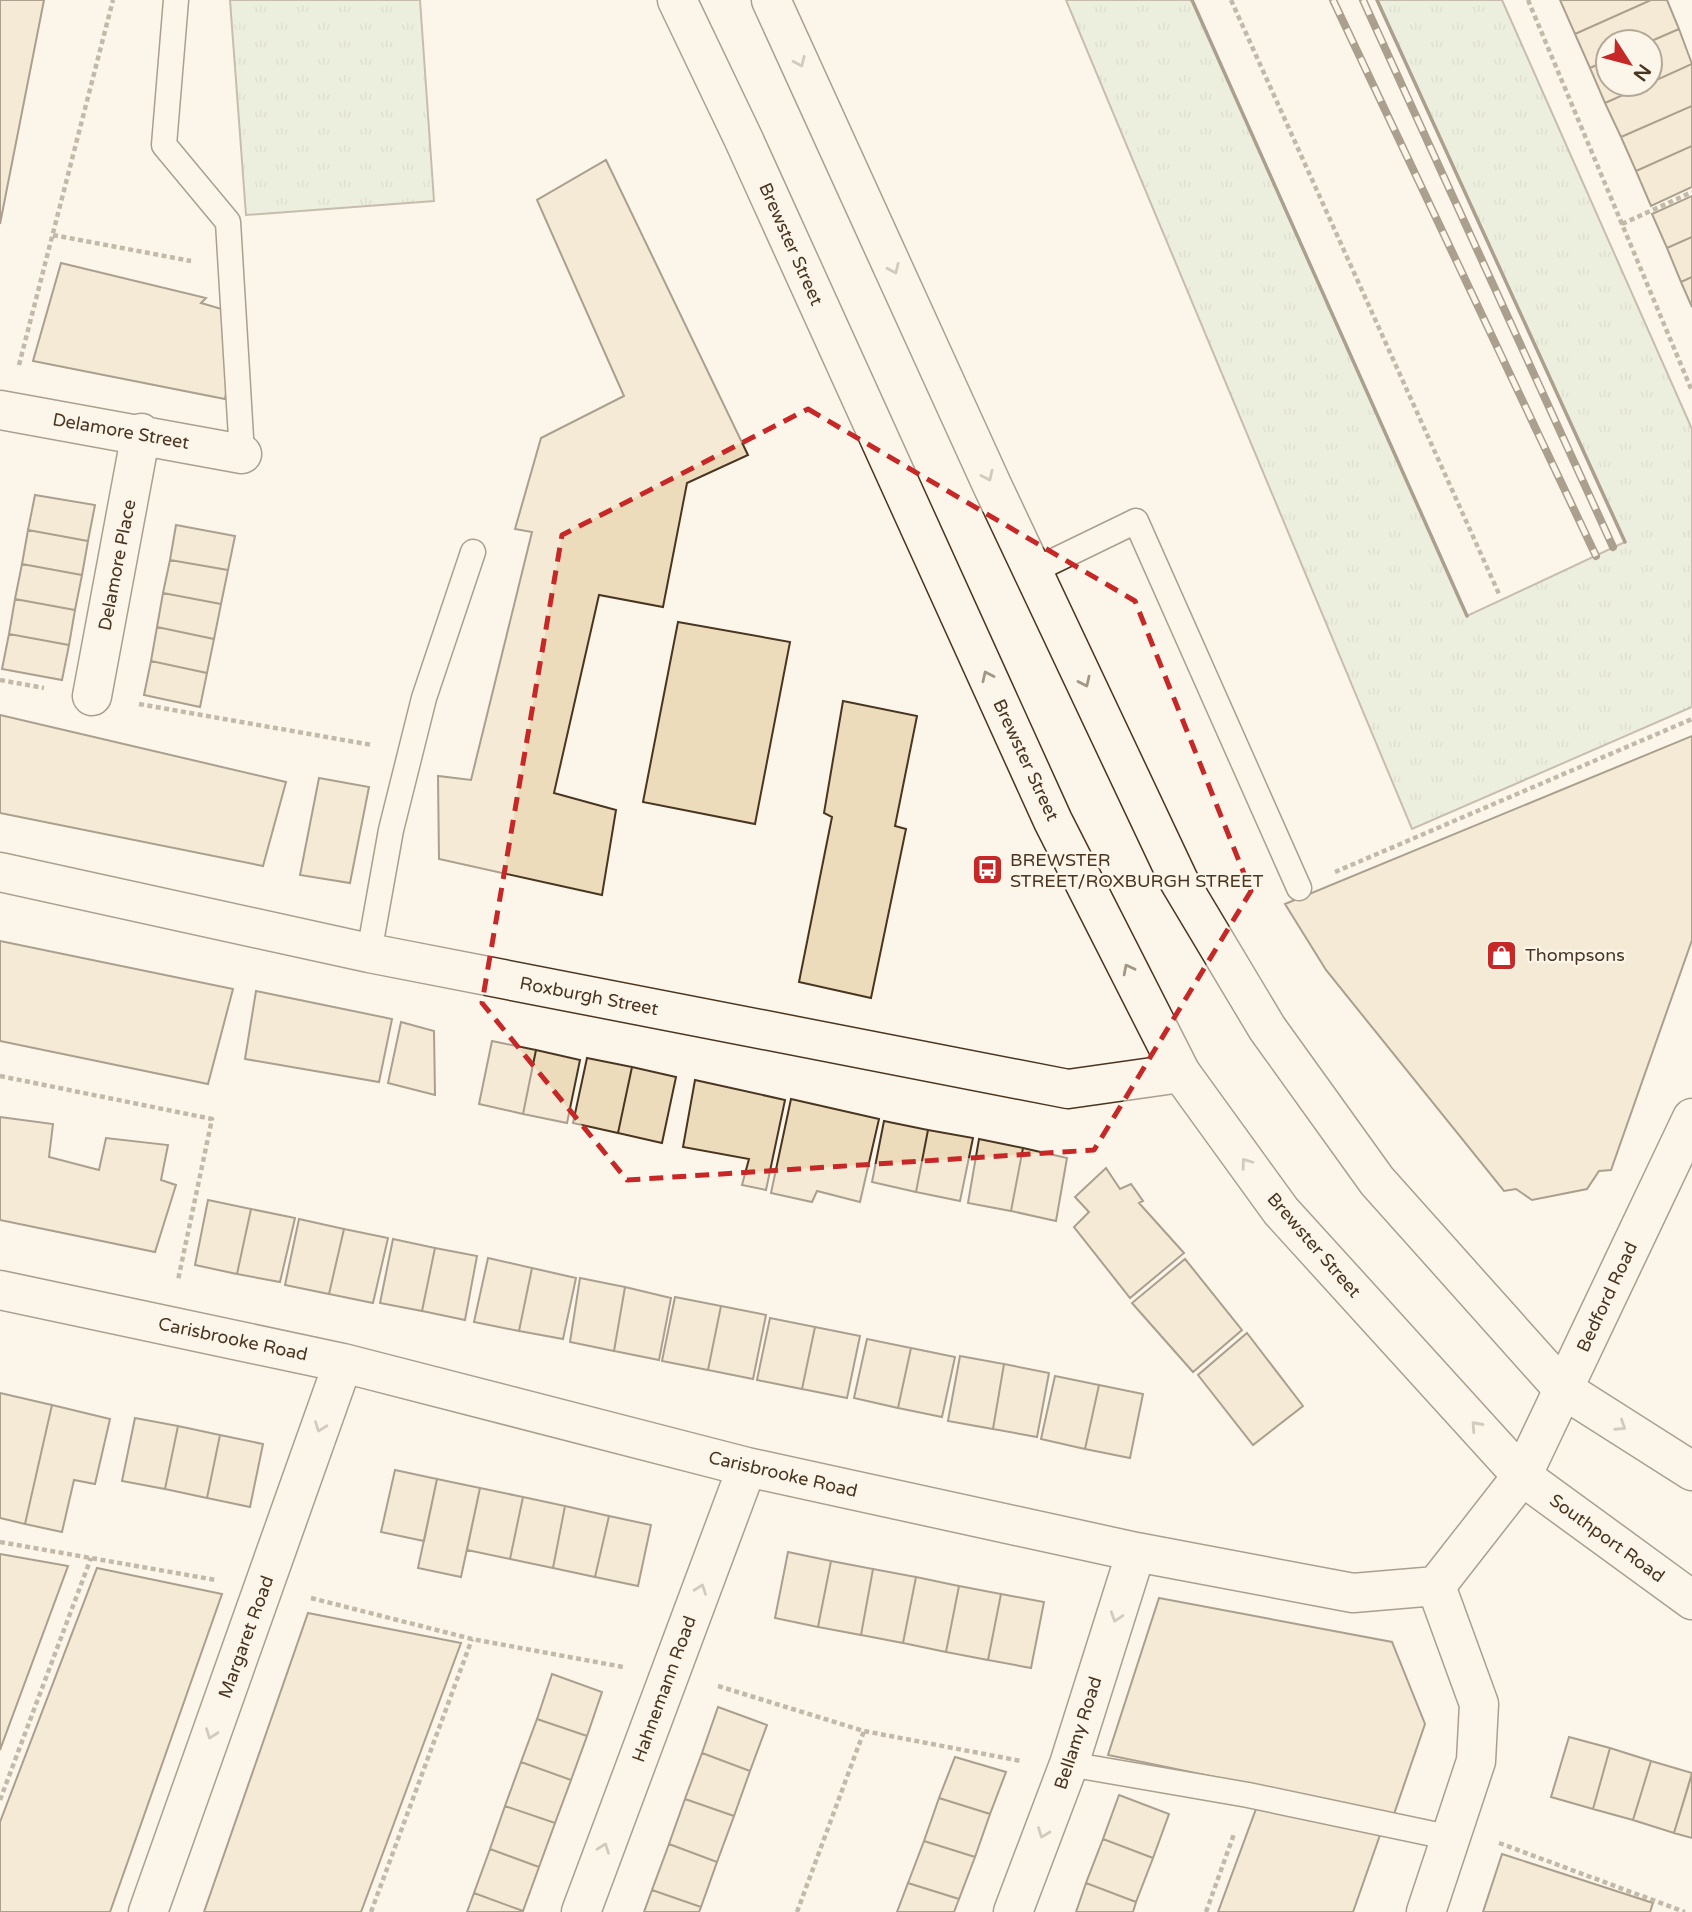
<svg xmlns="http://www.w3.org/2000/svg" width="1692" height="1912" font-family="'Varela Round',sans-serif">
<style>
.grass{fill:url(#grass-tufts);stroke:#887966;stroke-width:2}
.building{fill:#ecdcbc;stroke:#4a3520;stroke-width:2}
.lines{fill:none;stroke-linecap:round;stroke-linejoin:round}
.lane-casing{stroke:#4a3520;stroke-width:27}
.street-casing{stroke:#4a3520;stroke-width:41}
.primary-casing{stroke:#4a3520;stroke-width:41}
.path{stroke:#7f6f5c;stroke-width:4.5;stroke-dasharray:5 3.5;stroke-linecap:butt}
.lane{stroke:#fbf6e9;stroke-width:24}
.street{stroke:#fbf6e9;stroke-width:38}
.primary{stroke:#fbf6e9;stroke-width:38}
.rail-casing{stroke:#4a3520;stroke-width:8}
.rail{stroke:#fbf6e9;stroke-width:5;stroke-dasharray:16;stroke-linecap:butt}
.wall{stroke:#4a3520;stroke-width:3.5}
.oneway{stroke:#a29684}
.marked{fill:none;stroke:#c62828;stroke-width:5;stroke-dasharray:14 9;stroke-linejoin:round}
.labels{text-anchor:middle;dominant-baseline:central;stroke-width:5;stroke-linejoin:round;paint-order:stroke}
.street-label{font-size:18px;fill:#4a3520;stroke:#fbf6e9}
.poi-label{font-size:18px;fill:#4a3520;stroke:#fbf6e9;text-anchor:start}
</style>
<defs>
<pattern id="grass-tufts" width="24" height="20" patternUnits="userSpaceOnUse" patternTransform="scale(1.75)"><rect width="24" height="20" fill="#dce7d0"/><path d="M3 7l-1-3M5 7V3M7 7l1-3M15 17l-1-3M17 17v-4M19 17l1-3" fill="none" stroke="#bec7b2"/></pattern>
</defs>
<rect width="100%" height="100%" fill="#fbf6e9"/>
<path class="grass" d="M 230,0 L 420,0 L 434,201 L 246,215 Z
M 1066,0 L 1192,0 L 1467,616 L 1625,542 L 1377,0 L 1502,0 L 1692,429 L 1692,707 L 1412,829 Z"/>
<path class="building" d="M 0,0 L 44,0 L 0,224 Z
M 1560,0 L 1651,0 L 1575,34 Z
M 1651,0 L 1667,0 L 1679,29 L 1649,42 L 1608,42 L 1608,60 L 1590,68 L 1575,34 Z
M 1679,29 L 1692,64 L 1650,83 L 1649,42 Z
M 1608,60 L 1608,84 L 1648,84 L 1605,103 L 1590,68 Z
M 1692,64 L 1692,106 L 1621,137 L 1605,103 Z
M 1692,106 L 1692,146 L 1636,171 L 1621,137 Z
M 1692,146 L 1692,187 L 1651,206 L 1636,171 Z
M 606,160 L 748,455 L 687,483 L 663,607 L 599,595 L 554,793 L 616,810 L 602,895 L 439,859 L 438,776 L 471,780 L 532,532 L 515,529 L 541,438 L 624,396 L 537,200 Z
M 1692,196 L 1692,237 L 1667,248 L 1652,214 Z
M 1692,237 L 1692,277 L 1681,282 L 1667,248 Z
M 61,263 L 206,298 L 201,303 L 225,310 L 231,367 L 225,399 L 33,361 Z
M 1692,277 L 1692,307 L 1681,282 Z
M 35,495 L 95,505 L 88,541 L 28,530 Z
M 176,525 L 235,536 L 228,570 L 170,560 Z
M 28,530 L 88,541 L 82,575 L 22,564 Z
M 170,560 L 228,570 L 221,604 L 163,593 Z
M 22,564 L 82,575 L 75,610 L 15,599 Z
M 163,593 L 221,604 L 214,639 L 157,627 Z
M 15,599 L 75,610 L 69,645 L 9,634 Z
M 678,622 L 790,642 L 755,824 L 643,802 Z
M 157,627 L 214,639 L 207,673 L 151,661 Z
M 9,634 L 69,645 L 62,680 L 2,669 Z
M 151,661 L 207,673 L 200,707 L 144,695 Z
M 843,701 L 917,716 L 895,826 L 906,829 L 871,998 L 799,982 L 832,817 L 824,813 Z
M 0,715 L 286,782 L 263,866 L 0,813 Z
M 1692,736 L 1692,940 L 1611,1170 L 1599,1171 L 1587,1189 L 1532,1200 L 1516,1189 L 1504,1191 L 1326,970 L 1285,904 Z
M 319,778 L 369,787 L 350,883 L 300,875 Z
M 0,941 L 233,989 L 208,1084 L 0,1041 Z
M 256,991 L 392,1019 L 379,1082 L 245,1059 Z
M 401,1022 L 434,1031 L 435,1095 L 388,1083 Z
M 492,1041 L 536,1050 L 523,1114 L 479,1104 Z
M 536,1050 L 580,1060 L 567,1123 L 523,1114 Z
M 587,1058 L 632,1067 L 618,1133 L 573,1123 Z
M 632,1067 L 676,1077 L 662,1143 L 618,1133 Z
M 695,1080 L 785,1100 L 766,1190 L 742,1185 L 749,1159 L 683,1147 Z
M 791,1099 L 879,1119 L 860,1202 L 817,1191 L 812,1202 L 771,1193 Z
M 0,1117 L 53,1124 L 49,1157 L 99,1170 L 106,1138 L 168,1145 L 161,1180 L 176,1185 L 155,1252 L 0,1220 Z
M 884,1121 L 928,1130 L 916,1192 L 872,1182 Z
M 928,1130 L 973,1138 L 960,1201 L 916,1192 Z
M 979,1139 L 1023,1148 L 1011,1211 L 968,1203 Z
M 1023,1148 L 1067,1158 L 1056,1221 L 1011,1211 Z
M 1106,1168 L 1120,1189 L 1131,1184 L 1143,1201 L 1139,1203 L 1184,1253 L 1130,1298 L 1074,1227 L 1089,1212 L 1075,1197 Z
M 208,1200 L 251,1209 L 237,1274 L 195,1265 Z
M 251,1209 L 295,1218 L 280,1282 L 237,1274 Z
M 299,1219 L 344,1229 L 329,1294 L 285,1285 Z
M 344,1229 L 388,1238 L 373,1303 L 329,1294 Z
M 393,1239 L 435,1248 L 422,1311 L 380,1303 Z
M 435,1248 L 477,1256 L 465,1320 L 422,1311 Z
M 488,1258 L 532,1268 L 519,1331 L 474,1322 Z
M 1185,1259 L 1242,1330 L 1193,1372 L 1132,1303 Z
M 532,1268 L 576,1278 L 563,1339 L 519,1331 Z
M 580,1278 L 625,1287 L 614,1351 L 570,1342 Z
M 625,1287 L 671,1298 L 659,1360 L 614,1351 Z
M 675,1297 L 721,1306 L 708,1370 L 662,1361 Z
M 721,1306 L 766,1315 L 753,1379 L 708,1370 Z
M 770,1318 L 815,1327 L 802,1389 L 757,1380 Z
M 815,1327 L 860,1336 L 847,1398 L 802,1389 Z
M 1247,1333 L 1303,1406 L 1253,1445 L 1198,1375 Z
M 867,1339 L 911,1348 L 898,1408 L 854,1398 Z
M 911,1348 L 955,1357 L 942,1417 L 898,1408 Z
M 960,1356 L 1004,1364 L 993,1429 L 948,1421 Z
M 1004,1364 L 1049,1373 L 1037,1437 L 993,1429 Z
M 1055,1376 L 1099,1385 L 1085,1449 L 1041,1439 Z
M 1099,1385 L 1143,1394 L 1130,1458 L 1085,1449 Z
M 0,1393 L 52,1405 L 25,1524 L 0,1518 Z
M 52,1405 L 110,1419 L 95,1484 L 74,1480 L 62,1532 L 25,1524 Z
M 135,1418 L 178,1426 L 165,1489 L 122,1481 Z
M 178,1426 L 220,1435 L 207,1498 L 165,1489 Z
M 220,1435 L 263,1444 L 250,1507 L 207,1498 Z
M 395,1470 L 437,1479 L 424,1541 L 381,1532 Z
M 437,1479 L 480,1488 L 461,1577 L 418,1568 Z
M 480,1488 L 523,1497 L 510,1559 L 467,1550 Z
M 523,1497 L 565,1506 L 553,1568 L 510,1559 Z
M 565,1506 L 609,1516 L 595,1577 L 553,1568 Z
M 609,1516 L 651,1525 L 638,1586 L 595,1577 Z
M 788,1552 L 831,1561 L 818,1627 L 775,1618 Z
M 0,1554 L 68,1566 L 0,1750 Z
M 831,1561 L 873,1569 L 861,1635 L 818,1627 Z
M 97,1568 L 222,1594 L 110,1912 L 0,1912 L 0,1822 Z
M 873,1569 L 916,1577 L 903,1643 L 861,1635 Z
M 916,1577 L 959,1586 L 946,1652 L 903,1643 Z
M 959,1586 L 1001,1594 L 988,1660 L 946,1652 Z
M 1001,1594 L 1044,1602 L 1031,1668 L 988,1660 Z
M 1159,1598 L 1392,1642 L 1425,1724 L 1394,1814 L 1108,1755 Z
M 308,1613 L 461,1643 L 361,1912 L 204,1912 Z
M 552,1674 L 602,1692 L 587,1736 L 537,1719 Z
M 718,1707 L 767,1725 L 750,1771 L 702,1753 Z
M 537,1719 L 587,1736 L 571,1780 L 521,1762 Z
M 1569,1737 L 1610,1748 L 1593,1809 L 1551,1797 Z
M 1610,1748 L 1651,1761 L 1633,1820 L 1593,1809 Z
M 702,1753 L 750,1771 L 734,1816 L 685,1799 Z
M 955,1757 L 1006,1772 L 990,1814 L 939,1798 Z
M 1651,1761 L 1692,1773 L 1674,1833 L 1633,1820 Z
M 521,1762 L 571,1780 L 555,1823 L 505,1806 Z
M 1692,1774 L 1692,1838 L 1674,1833 Z
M 1119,1795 L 1169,1814 L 1153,1858 L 1103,1839 Z
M 939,1798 L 990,1814 L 975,1857 L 924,1841 Z
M 685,1799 L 734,1816 L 717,1862 L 669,1844 Z
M 505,1806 L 555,1823 L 539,1867 L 490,1849 Z
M 1256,1809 L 1380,1835 L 1353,1912 L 1218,1912 Z
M 1103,1839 L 1153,1858 L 1136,1902 L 1086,1883 Z
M 924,1841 L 975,1857 L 959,1899 L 908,1883 Z
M 669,1844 L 717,1862 L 701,1907 L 652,1890 Z
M 490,1849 L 539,1867 L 523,1911 L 474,1893 Z
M 1502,1854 L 1653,1903 L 1650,1912 L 1483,1912 Z
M 908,1883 L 959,1899 L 954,1912 L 897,1912 Z
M 1086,1883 L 1136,1902 L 1133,1912 L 1076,1912 Z
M 652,1890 L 701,1907 L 699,1912 L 644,1912 Z
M 474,1893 L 523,1911 L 523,1912 L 467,1912 Z"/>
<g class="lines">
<defs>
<path id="lane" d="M 176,0 L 164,145 L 228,222 L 242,454
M 1033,571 L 1136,521 L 1299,888
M 369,953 L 391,830 L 424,698 L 473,552
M 1069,1764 L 1248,1795 L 1452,1838"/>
<path id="street" d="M 0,410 L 242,454
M 92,696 L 141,433
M 0,872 L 369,953 L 1068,1089 L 1181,1073
M 0,1290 L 343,1363 L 747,1467 L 1136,1552 L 1353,1593 L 1436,1586 L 1522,1476 L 1692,1118
M 148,1912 L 343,1363
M 581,1912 L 747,1467
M 1013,1912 L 1069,1764 L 1136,1552
M 1426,1912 L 1476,1761 L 1479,1704 L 1436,1586"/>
<path id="primary" d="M 677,0 L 743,138 L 1053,821 L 1181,1073 L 1281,1211 L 1522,1476 L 1692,1600
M 771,0 L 992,485 L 1179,881 L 1267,1028 L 1377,1181 L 1563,1389 L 1692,1471"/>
</defs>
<use href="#lane" class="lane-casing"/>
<use href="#street" class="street-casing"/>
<use href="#primary" class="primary-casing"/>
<path class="path" d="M 1231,0 L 1499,594
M 1528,0 L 1692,391
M 1622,224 L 1692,192
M 53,235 L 191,261
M 19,365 L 113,0
M 0,680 L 44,688
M 139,704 L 372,745
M 1335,872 L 1692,719
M 0,1076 L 212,1119 L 178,1280
M 0,1542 L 216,1580
M 311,1598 L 472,1639 L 623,1667
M 718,1686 L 864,1731 L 1021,1761
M 0,1800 L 91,1558
M 1499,1843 L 1685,1912
M 371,1912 L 472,1639
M 797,1912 L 864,1731
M 1206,1912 L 1234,1834"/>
<use href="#lane" class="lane"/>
<use href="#street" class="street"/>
<use href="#primary" class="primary"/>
<defs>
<path id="rail" d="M 1333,0 L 1596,556
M 1363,0 L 1613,547"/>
</defs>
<use href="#rail" class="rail-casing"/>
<use href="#rail" class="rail"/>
<path class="wall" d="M 1192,0 L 1467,616
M 1377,0 L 1625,542"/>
</g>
<defs><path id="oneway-chevron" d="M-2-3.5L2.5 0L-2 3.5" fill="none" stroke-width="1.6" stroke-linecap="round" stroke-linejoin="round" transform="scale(1.75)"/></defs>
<g class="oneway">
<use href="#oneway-chevron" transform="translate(800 62) rotate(66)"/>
<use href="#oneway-chevron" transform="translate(894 269) rotate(66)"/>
<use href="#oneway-chevron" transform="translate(988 476) rotate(65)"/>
<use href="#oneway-chevron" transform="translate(987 676) rotate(-115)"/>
<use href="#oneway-chevron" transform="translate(1085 682) rotate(65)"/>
<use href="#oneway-chevron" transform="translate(1128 969) rotate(-117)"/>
<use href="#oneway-chevron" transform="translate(1246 1163) rotate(-126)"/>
<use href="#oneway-chevron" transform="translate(1476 1426) rotate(-132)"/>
<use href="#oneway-chevron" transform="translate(1621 1426) rotate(33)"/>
<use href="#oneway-chevron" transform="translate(320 1427) rotate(110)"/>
<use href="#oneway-chevron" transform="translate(701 1589) rotate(-70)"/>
<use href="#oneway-chevron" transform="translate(1116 1617) rotate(108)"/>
<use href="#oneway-chevron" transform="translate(211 1734) rotate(110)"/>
<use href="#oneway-chevron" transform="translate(1043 1833) rotate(111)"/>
<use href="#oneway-chevron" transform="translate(604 1848) rotate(-70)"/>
</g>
<path d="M0 0H1692V1912H0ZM 808,409 L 1135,601 L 1251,891 L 1094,1150 L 627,1180 L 482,1003 L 562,535 Z" fill="#fbf6e9" fill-opacity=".55" fill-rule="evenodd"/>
<path class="marked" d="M 808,409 L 1135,601 L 1251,891 L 1094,1150 L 627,1180 L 482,1003 L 562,535 Z"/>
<defs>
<symbol id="bus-square" viewBox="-11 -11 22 22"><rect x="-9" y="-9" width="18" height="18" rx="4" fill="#c62828" stroke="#fbf6e9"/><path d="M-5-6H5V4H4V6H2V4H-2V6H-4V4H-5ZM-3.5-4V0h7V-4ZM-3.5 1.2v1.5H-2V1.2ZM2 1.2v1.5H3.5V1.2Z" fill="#fff"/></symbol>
<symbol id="shop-square" viewBox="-11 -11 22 22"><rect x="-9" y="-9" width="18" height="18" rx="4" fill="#c62828" stroke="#fbf6e9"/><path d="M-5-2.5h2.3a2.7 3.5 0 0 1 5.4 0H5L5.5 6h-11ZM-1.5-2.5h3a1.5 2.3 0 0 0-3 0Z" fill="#fff"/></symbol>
</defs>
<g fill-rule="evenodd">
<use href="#bus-square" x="970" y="852" width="35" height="35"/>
<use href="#shop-square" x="1484" y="938" width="35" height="35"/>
</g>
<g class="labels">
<g class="street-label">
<text transform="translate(791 244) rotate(66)">Brewster Street</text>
<text transform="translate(121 431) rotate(10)">Delamore Street</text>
<text transform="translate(117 565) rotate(-79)">Delamore Place</text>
<text transform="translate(1026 760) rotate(65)">Brewster Street</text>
<text transform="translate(589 996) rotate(11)">Roxburgh Street</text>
<text transform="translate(1314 1245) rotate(49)">Brewster Street</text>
<text transform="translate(1607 1297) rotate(-65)">Bedford Road</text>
<text transform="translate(233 1339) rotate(12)">Carisbrooke Road</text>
<text transform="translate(783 1474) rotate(13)">Carisbrooke Road</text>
<text transform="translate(1607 1538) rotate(36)">Southport Road</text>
<text transform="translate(246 1637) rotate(-70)">Margaret Road</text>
<text transform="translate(664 1689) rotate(-70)">Hahnemann Road</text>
<text transform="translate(1078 1733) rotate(-72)">Bellamy Road</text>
</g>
<g class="poi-label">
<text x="1010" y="860">BREWSTER<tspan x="1010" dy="21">STREET/ROXBURGH STREET</tspan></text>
<text x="1525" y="955">Thompsons</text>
</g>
</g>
<g transform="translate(1629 63) rotate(126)"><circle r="33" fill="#fbf6e9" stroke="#b4a999" stroke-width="2"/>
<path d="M0-5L12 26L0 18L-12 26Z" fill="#c62828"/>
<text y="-10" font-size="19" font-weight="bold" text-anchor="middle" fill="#4a3520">N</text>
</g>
</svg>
